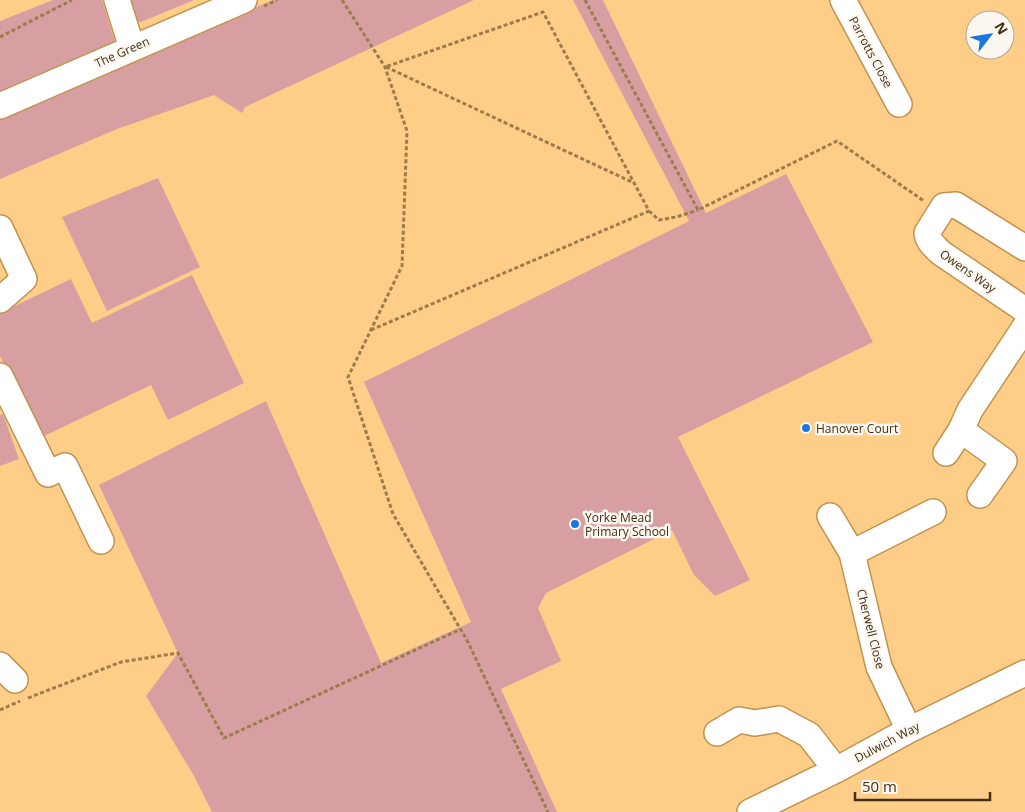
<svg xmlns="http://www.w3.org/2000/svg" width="1025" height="812" font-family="'Open Sans',sans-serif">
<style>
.green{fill:#d89fa2}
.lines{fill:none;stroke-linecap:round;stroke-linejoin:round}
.minor-casing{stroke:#c1934f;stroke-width:28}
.path{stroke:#9d7c4c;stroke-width:3;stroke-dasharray:4 2.5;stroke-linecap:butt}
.minor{stroke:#fff;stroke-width:25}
.poi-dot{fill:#1877e0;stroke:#fcf7f0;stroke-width:2}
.labels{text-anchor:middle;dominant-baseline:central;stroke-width:5;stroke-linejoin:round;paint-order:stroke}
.street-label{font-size:12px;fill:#433013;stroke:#fcf7f0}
.poi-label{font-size:12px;fill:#433013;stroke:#fcf7f0;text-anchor:start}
</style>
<rect width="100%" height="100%" fill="#fecd88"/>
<path class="green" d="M 53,0 L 102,0 L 115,42 L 0,95 L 0,21 Z
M 125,0 L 194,0 L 141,22 L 134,21 Z
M 273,0 L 474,0 L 245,107 L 242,113 L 214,95 L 117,129 L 0,179 L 0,118 L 57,92 Z
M 573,0 L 603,0 L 706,213 L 786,174 L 873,342 L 678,437 L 750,580 L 715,596 L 694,575 L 672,530 L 546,593 L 538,608 L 561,661 L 501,689 L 557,812 L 212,812 L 194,776 L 146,696 L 178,653 L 99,485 L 266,401 L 381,663 L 471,622 L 364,382 L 689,221 Z
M 158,178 L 200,267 L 107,311 L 62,217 Z
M 192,275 L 244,383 L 168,420 L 151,385 L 40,438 L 0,356 L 0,313 L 71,279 L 92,323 Z
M 3,414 L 19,459 L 0,466 L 0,415 Z"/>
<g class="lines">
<defs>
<path id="minor" d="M 117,0 L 132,48
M 843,0 L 899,104
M 0,106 L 244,0
M 0,228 L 24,279 L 0,300
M 1025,248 L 956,205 L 944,206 L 927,233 C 928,242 935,247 941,253 L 1025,310
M 0,376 L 48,474 L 65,466 L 101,541
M 961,430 L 970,410 L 1025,327
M 946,453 L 961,430 L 1004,461 L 980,495
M 830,516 L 852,553
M 0,665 L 15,680
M 909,730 L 879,667 L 852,553 L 933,512
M 717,733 L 739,720 L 755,723 L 779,719 L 809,735 L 836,770
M 750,812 L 836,770 L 909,730 L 1025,673"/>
</defs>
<use href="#minor" class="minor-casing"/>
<path class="path" d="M 342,0 L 385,67 L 407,131 L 402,266 L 348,377 L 393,514 L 468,642 L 548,812
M 585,0 L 698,210 L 837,141 L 924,201
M 264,6 L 277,0
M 0,37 L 72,0
M 386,67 L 634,183
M 649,211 L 659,220 L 676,217 L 698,210
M 371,330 L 649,211 L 543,12 L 385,67
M 28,698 L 121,662 L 178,653 L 224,738 L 461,629
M 0,710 L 20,701"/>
<use href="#minor" class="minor"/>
</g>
<g class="poi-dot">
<circle cx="806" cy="428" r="5"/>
<circle cx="575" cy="524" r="5"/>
</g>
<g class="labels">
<g class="street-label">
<text transform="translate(122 52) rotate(-24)">The Green</text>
<text transform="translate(871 52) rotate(62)">Parrotts Close</text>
<text transform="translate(968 271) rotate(35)">Owens Way</text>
<text transform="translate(871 629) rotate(76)">Cherwell Close</text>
<text transform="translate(887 742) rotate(-28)">Dulwich Way</text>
</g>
<g class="poi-label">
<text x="816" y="428">Hanover Court</text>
<text x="585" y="517">Yorke Mead<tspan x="585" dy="14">Primary School</tspan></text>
</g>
</g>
<g transform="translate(990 35) rotate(59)"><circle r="24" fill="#fcf7f0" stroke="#b2a798"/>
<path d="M0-4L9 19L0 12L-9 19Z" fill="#1877e0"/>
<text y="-8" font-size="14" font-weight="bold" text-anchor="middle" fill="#433013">N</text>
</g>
<path d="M855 792v8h135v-8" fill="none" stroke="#433013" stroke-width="2.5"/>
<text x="862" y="792" font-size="15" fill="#433013" stroke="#fcf7f0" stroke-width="4" paint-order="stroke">50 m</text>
</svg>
